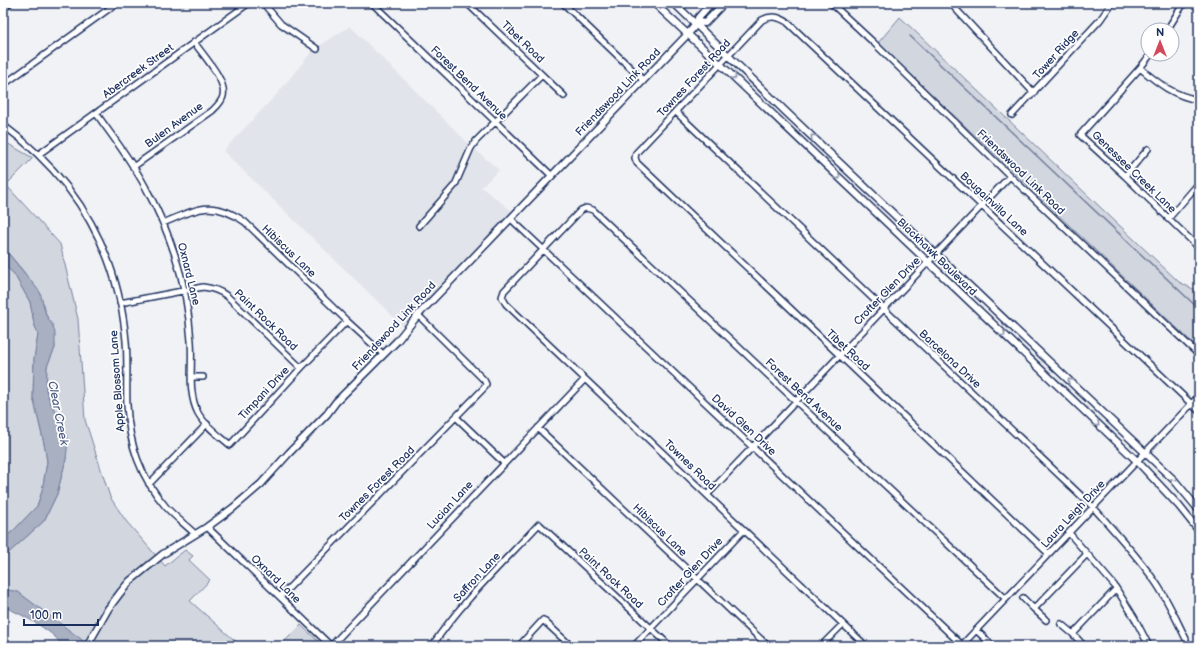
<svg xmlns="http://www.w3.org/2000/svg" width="1202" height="649" font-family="'Balsamiq Sans',sans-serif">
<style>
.built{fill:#e1e4ea}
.green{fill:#d2d6df;stroke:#76829e}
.water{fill:#a8b0c2;stroke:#707c9a}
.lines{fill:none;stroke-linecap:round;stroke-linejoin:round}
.stream{stroke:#707c9a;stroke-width:1.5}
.minor-casing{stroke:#1b2f5e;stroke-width:8}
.major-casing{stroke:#1b2f5e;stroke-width:9}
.minor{stroke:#fff;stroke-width:5}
.major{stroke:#fff;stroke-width:6}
.oneway{stroke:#8d97ae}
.labels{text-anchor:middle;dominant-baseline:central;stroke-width:3.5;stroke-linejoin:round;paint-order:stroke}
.street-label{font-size:11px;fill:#1b2f5e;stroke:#fff}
.water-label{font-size:12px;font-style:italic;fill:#4c5c81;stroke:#fff}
</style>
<rect width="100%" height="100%" fill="#f1f2f5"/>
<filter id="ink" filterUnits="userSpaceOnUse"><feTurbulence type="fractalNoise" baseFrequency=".025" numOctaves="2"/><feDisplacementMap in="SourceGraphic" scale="8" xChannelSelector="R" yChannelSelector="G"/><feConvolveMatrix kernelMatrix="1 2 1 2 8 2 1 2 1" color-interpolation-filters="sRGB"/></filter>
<g filter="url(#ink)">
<path class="built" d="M 350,26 L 470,145 L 499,170 L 481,187 L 516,214 L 406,329 L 223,151 L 278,93 L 313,50 Z"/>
<path class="green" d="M 900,17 L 1179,282 L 1199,292 L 1199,349 L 878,43 Z
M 3,141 L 33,158 L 6,185 L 60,244 L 78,319 L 85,420 L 110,497 L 126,521 L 165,566 L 185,550 L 193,556 L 189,560 L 210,580 L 190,601 L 241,646 L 88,646 L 18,592 L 3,589 L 3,558 L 44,521 L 57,494 L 66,459 L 63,425 L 51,404 L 46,390 L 47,366 L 55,348 L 53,326 L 46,315 L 44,304 L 24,272 L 3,247 Z
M 5,265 L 14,274 L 30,302 L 34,323 L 38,335 L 34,359 L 33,397 L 45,448 L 47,462 L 42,491 L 37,506 L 14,530 L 3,539 L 3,266 Z
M 301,625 L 323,646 L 280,646 Z"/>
<path class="water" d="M 3,247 L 40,292 L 46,315 L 53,326 L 55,333 L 55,348 L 47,366 L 46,390 L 51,404 L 63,425 L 68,441 L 66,459 L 57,494 L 44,521 L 3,558 L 3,539 L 14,530 L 37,506 L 42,491 L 47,462 L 45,448 L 33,397 L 34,359 L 38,335 L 34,323 L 30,302 L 14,274 L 3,264 Z
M 3,589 L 18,592 L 81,639 L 88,646 L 62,646 C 60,643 58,640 56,638 C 48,629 15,610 3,607 Z"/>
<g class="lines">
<path class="stream" d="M 910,36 L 1199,309"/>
<defs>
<path id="minor" d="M 263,3 L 281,24 L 317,49
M 372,3 L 552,176
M 467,3 L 564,96
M 563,3 L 643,80
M 831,3 L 874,43 L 1010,176 L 1199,355
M 953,3 L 952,5 L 1034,93
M 3,10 L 10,3
M 1167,30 L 1184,3
M 1151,54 L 1140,68 L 1080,135 L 1125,176 L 1199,248
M 1140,68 C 1159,84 1174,96 1199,100
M 3,85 L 117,3
M 676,112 L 1093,507 C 1114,531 1136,554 1154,580 C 1167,598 1176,619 1186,639
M 96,113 C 114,139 135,165 149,194 C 160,214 168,234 175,255 C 184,283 189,312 191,341 C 193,364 187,392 198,413 C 205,426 220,436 230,445 L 301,368 L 347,321
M 1012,115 L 1100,20 L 1112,3
M 3,125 C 76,179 118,251 126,341 C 128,362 126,384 127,405 C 129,444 140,477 166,507 C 175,517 186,525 195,534
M 39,154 L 249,3
M 133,167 L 212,111 C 216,107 222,102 223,96 C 227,81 203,55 194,42
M 1125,176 L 1148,149
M 511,219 L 962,645
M 1168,219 L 1199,183
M 163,223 C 197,209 212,199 245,222 L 347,321 L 383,354
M 419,226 L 455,185 L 471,148 L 476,141 L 542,75
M 120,303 L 203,287 C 213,288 219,290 227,296 L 301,368
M 192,377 L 203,377
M 457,418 L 504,463
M 538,428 L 768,646
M 149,484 L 207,424
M 707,495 L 1010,176
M 207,527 L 331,646
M 1069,533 L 1114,585 L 1134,617 L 1149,646
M 1049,554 L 637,163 L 635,158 L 636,153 L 762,20 C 772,15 779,17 787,22 L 1199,411
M 280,597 L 484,388 L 486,384 L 484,380 L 418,315
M 1023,598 L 1034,609 L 1087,554
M 1034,609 L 1046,620
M 1061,624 L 1073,634 L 1116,589
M 976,630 L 993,646
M 1073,634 L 1084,646
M 331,646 L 585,379
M 432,646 C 462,601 503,563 539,524 L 670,646
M 519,646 L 543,620 L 571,646
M 634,646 L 744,530
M 821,646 L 843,624
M 866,646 L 506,304 L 502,297 L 504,291 L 581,210 L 586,208 L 593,210 L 1006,599
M 961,646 L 1199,396"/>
<path id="major" d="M 654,3 L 720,64 L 1137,461 L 1179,506 L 1199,531
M 674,3 L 785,111 L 1175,481 L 1199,510
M 696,24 L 698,22 L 705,23 L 724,3
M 87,646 L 108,609 L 120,593 L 130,581 L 163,554 L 207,527 L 233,508 L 261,484 L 289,453 L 327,414 L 336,402 L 397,341 L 418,315 L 687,35 L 698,22 L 698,18 L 711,3"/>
</defs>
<use href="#minor" class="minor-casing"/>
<use href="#major" class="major-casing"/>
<use href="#minor" class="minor"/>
<use href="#major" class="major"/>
</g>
<defs><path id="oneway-chevron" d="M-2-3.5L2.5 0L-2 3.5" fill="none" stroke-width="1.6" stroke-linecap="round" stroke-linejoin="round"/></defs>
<g class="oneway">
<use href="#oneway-chevron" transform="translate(734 77) rotate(44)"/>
<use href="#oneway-chevron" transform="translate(813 137) rotate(-137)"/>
<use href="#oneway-chevron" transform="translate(838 177) rotate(44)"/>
<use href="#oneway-chevron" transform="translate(1003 334) rotate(43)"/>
<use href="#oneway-chevron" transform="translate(1070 381) rotate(-136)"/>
<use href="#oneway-chevron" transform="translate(1097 424) rotate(43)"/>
<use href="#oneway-chevron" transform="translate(1173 481) rotate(-134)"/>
</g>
</g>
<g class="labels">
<g class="street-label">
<text transform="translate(523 42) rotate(44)">Tibet Road</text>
<text transform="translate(1056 54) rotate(-48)">Tower Ridge</text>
<text transform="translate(138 71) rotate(-36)">Abercreek Street</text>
<text transform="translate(694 78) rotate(-47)">Townes Forest Road</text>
<text transform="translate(469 83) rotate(44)">Forest Bend Avenue</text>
<text transform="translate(618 92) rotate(-46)">Friendswood Link Road</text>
<text transform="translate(174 125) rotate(-36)">Bulen Avenue</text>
<text transform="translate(1021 172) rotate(44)">Friendswood Link Road</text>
<text transform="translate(1134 172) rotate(44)">Genessee Creek Lane</text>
<text transform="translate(994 204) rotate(43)">Bougainvilla Lane</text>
<text transform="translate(289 251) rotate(44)">Hibiscus Lane</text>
<text transform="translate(937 257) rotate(44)">Blackhawk Boulevard</text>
<text transform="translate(189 274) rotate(76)">Oxnard Lane</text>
<text transform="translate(887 291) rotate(-46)">Crofter Glen Drive</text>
<text transform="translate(266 320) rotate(44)">Paint Rock Road</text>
<text transform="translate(394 326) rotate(-47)">Friendswood Link Road</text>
<text transform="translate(848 350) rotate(43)">Tibet Road</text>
<text transform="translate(950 359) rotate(43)">Barcelona Drive</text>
<text transform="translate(117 381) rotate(-94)">Apple Blossom Lane</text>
<text transform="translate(264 393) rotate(-47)">Timpani Drive</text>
<text transform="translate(804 395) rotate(43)">Forest Bend Avenue</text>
<text transform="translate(744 425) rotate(43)">David Glen Drive</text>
<text transform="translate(690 465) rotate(44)">Townes Road</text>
<text transform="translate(377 484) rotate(-45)">Townes Forest Road</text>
<text transform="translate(450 505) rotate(-47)">Lucian Lane</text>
<text transform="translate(1073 514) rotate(-47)">Laura Leigh Drive</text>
<text transform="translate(660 530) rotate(44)">Hibiscus Lane</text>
<text transform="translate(690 572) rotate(-47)">Crofter Glen Drive</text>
<text transform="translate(477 577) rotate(-47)">Saffron Lane</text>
<text transform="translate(611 578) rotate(43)">Paint Rock Road</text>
<text transform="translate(276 579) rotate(44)">Oxnard Lane</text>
</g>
<g class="water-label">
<text transform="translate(58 413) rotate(79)">Clear Creek</text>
</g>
</g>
<rect width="1202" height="649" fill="none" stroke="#fff" stroke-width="16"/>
<rect x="8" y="8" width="1186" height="633" fill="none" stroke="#1b2f5e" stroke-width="1.5" filter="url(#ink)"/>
<g transform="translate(1160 42)"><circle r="19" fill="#ffffff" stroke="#a4acbf"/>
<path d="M0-3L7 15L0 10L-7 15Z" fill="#d1495b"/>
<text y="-6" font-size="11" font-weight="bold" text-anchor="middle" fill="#1b2f5e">N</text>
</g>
<path d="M24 619v6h74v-6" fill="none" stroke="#1b2f5e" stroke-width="2"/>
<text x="30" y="619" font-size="12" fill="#1b2f5e" stroke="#ffffff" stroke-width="3" paint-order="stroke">100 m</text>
</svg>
